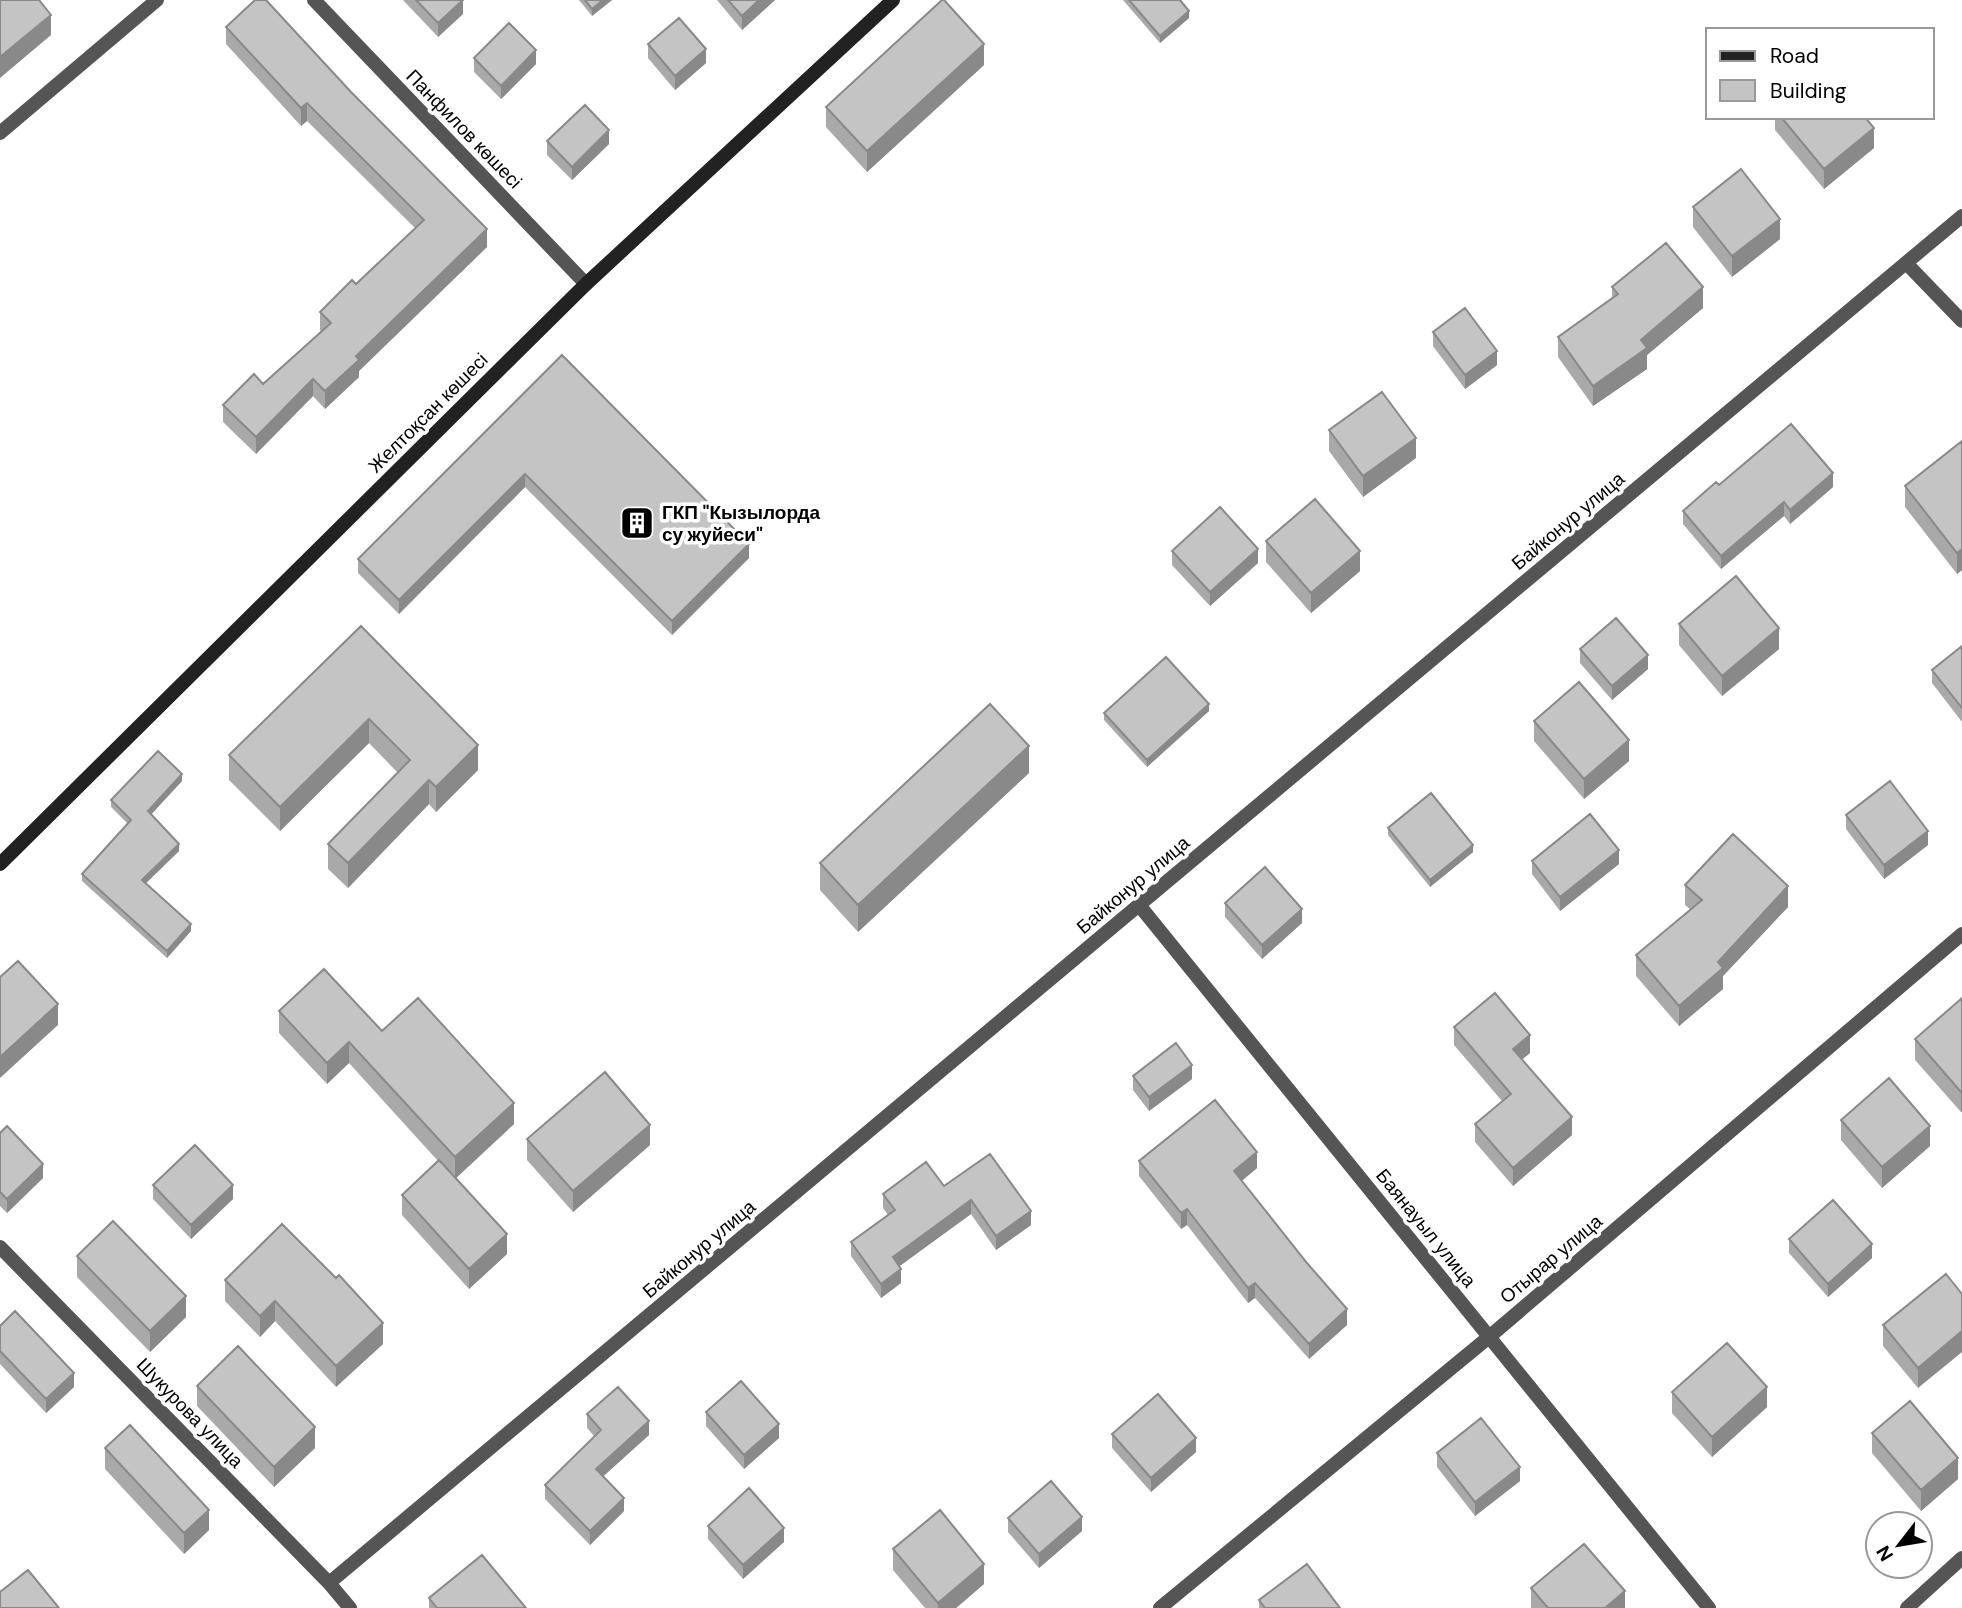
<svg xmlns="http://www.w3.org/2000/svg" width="1962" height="1608" font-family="'DM Sans',sans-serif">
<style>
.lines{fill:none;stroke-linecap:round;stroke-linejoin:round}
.street{stroke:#555;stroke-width:14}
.secondary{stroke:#222;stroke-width:14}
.wall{fill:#a9a9a9}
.shaded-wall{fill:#898989}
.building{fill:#c4c4c4;stroke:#898989;stroke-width:2}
.labels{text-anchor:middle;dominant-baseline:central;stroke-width:7;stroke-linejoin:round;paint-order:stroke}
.street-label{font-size:19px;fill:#000;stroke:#fff}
.poi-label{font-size:19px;font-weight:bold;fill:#000;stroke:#fff;text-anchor:start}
</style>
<rect width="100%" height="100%" fill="#fff"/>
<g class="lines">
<path class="street" d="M 314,0 L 586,284
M 0,133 L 157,0
M 1906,263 L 1962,321
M 1139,905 L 1709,1608
M 0,1247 L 329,1583 L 350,1608
M 329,1583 L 1962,216
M 1160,1608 L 1489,1337 L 1962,934
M 1907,1608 L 1962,1558"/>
<path class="secondary" d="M 0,864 L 586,284 L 893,0"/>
</g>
<path class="wall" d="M 403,0 L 462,0 L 463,14 L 438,37 Z
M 579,0 L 612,0 L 592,16 Z
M 717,0 L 775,0 L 742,30 Z
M 1123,0 L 1180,0 L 1189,18 L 1160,43 Z
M 226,27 L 487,247 L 359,371 L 359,377 L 325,409 L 313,396 L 256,454 L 223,422 L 223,405 L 263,384 L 321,331 L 320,330 L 320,312 L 356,284 L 415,228 L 307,121 L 301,126 L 226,44 Z
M 648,44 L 706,63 L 675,90 L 648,58 Z
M 474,58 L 536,64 L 501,99 L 474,72 Z
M 984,65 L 867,172 L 826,127 L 826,107 Z
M 1775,117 L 1865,117 L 1874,148 L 1824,189 L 1775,130 Z
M 547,141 L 609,144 L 572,180 L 547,155 Z
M 1693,207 L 1780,239 L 1732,277 L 1693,227 Z
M 1612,287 L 1703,308 L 1647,355 L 1647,369 L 1593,406 L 1558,357 L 1558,337 L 1612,299 Z
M 1433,332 L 1497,365 L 1465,389 L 1433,346 Z
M 562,355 L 749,558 L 672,635 L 525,487 L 399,614 L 358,573 L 358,559 Z
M 1329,430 L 1416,458 L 1363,497 L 1329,451 Z
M 1962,441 L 1962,570 L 1957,574 L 1905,507 L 1905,486 Z
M 1719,485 L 1833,487 L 1790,524 L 1784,516 L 1721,569 L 1683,524 L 1683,511 Z
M 1266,541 L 1360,571 L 1311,613 L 1266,562 Z
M 1172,551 L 1258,563 L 1210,606 L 1172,565 Z
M 1679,624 L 1779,649 L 1722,696 L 1679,645 Z
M 361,626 L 478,770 L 436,812 L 429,804 L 348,888 L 328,869 L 328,844 L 398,773 L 369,743 L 280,831 L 229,780 L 229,755 Z
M 1962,646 L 1962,722 L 1932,683 L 1932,670 Z
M 1580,649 L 1648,669 L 1612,700 L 1580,663 Z
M 1209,711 L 1147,767 L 1104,720 L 1104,713 Z
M 1534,721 L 1629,761 L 1584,799 L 1534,741 Z
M 1029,773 L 858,932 L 820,890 L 820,863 Z
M 182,781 L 151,814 L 179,851 L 146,883 L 191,931 L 167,958 L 82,881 L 82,874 L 128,824 L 111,807 L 111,800 Z
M 1846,815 L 1928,845 L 1884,879 L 1846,829 Z
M 1388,828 L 1473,852 L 1430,887 L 1388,835 Z
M 1532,861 L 1619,864 L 1560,911 L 1532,874 Z
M 1685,885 L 1788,907 L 1723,976 L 1723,989 L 1679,1026 L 1636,976 L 1636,955 L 1691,910 L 1685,905 Z
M 1225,903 L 1302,923 L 1262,959 L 1225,917 Z
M 1962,998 L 1961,1112 L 1915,1060 L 1915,1039 Z
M 279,1011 L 382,1031 L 514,1124 L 456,1178 L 507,1254 L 469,1289 L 402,1215 L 402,1195 L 438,1161 L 349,1063 L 327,1084 L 279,1033 Z
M 1454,1027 L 1530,1053 L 1522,1059 L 1572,1135 L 1513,1186 L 1475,1142 L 1475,1124 L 1502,1101 L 1454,1045 Z
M 1133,1076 L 1192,1079 L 1149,1111 L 1133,1090 Z
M 1841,1120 L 1930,1146 L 1882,1188 L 1841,1140 Z
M 0,1133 L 43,1178 L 7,1213 L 0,1206 Z
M 527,1139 L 650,1145 L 573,1212 L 527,1160 Z
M 1139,1161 L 1257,1168 L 1242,1181 L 1347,1325 L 1309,1359 L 1255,1298 L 1248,1303 L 1187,1225 L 1181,1229 L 1139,1176 Z
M 153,1185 L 233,1199 L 191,1239 L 153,1199 Z
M 944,1186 L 1031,1225 L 996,1250 L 971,1214 L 899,1266 L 901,1283 L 881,1298 L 851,1256 L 851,1242 L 888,1215 L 883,1208 L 883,1194 Z
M 1789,1239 L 1872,1258 L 1828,1297 L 1789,1253 Z
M 77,1256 L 186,1317 L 150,1352 L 77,1277 Z
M 225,1280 L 383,1344 L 336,1387 L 275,1321 L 260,1337 L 225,1301 Z
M 1962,1294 L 1918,1388 L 1883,1346 L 1883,1325 Z
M 0,1326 L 74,1387 L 46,1413 L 0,1364 Z
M 197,1386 L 315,1448 L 274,1487 L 197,1406 Z
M 1672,1392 L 1767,1407 L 1712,1457 L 1672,1413 Z
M 706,1412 L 779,1438 L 744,1469 L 706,1426 Z
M 587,1414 L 649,1435 L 603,1476 L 624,1511 L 590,1545 L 545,1499 L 545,1485 L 595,1437 L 587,1428 Z
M 1872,1433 L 1958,1479 L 1921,1511 L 1872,1453 Z
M 1112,1434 L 1196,1452 L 1151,1492 L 1112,1448 Z
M 105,1448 L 209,1530 L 184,1554 L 105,1469 Z
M 1437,1453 L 1520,1481 L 1475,1516 L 1437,1467 Z
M 1008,1518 L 1082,1531 L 1039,1568 L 1008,1532 Z
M 708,1526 L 784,1542 L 743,1579 L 708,1539 Z
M 893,1549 L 984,1584 L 956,1608 L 925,1608 L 893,1570 Z
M 1531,1588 L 1625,1608 L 1531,1608 Z
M 429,1598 L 526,1608 L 429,1608 Z
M 1259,1600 L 1340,1608 L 1259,1608 Z"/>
<path class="shaded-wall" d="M 463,0 L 463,14 L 438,37 L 438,23 Z
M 603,0 L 612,0 L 592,16 L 592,9 Z
M 759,0 L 775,0 L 742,30 L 742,16 Z
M 1189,11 L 1189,18 L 1160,43 L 1160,36 Z
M 51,15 L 51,35 L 0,78 L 0,57 Z
M 984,44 L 984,65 L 867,172 L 867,151 Z
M 706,49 L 706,63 L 675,90 L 675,76 Z
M 536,50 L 536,64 L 501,99 L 501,86 Z
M 307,103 L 307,121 L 301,126 L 301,108 Z
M 1874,128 L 1874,148 L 1824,189 L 1824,169 Z
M 609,130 L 609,144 L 572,180 L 572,167 Z
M 1780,219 L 1780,239 L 1732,277 L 1732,256 Z
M 487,229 L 487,247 L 359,371 L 359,377 L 325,409 L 325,391 L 356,356 Z
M 1703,287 L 1703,308 L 1647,355 L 1647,369 L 1593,406 L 1593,386 L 1641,340 Z
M 1497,351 L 1497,365 L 1465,389 L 1465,375 Z
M 313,379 L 313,396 L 256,454 L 256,437 Z
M 1416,438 L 1416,458 L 1363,497 L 1363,476 Z
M 1833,473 L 1833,487 L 1790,524 L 1790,510 Z
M 525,474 L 525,487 L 399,614 L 399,600 Z
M 1784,502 L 1784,516 L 1721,569 L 1721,556 Z
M 749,544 L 749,558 L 672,635 L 672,621 Z
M 1258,549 L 1258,563 L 1210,606 L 1210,592 Z
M 1962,549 L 1962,570 L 1957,574 L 1957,553 Z
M 1360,551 L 1360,571 L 1311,613 L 1311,593 Z
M 1779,628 L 1779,649 L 1722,696 L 1722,676 Z
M 1648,655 L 1648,669 L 1612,700 L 1612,686 Z
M 1209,704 L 1209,711 L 1147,767 L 1147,760 Z
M 369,719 L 369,743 L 280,831 L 280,807 Z
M 1629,740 L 1629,761 L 1584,799 L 1584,779 Z
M 478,745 L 478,770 L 436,812 L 436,787 Z
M 1029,746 L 1029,773 L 858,932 L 858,905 Z
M 182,774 L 182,781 L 148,818 L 148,811 Z
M 429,780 L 429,804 L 348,888 L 348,863 Z
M 1928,831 L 1928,845 L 1884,879 L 1884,865 Z
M 179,844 L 179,851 L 142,887 L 142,880 Z
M 1473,845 L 1473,852 L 1430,887 L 1430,880 Z
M 1619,850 L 1619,864 L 1560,911 L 1560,897 Z
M 1788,886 L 1788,907 L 1723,976 L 1723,989 L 1679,1026 L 1679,1006 Z
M 1302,909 L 1302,923 L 1262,959 L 1262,945 Z
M 191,924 L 191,931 L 167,958 L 167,951 Z
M 58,1004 L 58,1025 L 0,1078 L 0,1057 Z
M 1530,1035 L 1530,1053 L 1513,1067 L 1513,1049 Z
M 349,1042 L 349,1063 L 327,1084 L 327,1063 Z
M 1192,1065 L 1192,1079 L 1149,1111 L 1149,1097 Z
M 1962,1091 L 1962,1112 L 1961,1112 L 1961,1092 Z
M 514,1103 L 514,1124 L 455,1179 L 455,1157 Z
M 1572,1117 L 1572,1135 L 1513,1186 L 1513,1168 Z
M 650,1125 L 650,1145 L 573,1212 L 573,1191 Z
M 1930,1126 L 1930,1146 L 1882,1188 L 1882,1167 Z
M 1257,1152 L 1257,1168 L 1234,1187 L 1234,1171 Z
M 43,1164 L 43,1178 L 7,1213 L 7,1199 Z
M 233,1185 L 233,1199 L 191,1239 L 191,1225 Z
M 971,1200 L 971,1214 L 893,1271 L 893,1257 Z
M 1187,1209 L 1187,1225 L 1181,1229 L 1181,1213 Z
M 1031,1211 L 1031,1225 L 996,1250 L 996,1236 Z
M 507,1234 L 507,1254 L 469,1289 L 469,1269 Z
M 1872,1244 L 1872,1258 L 1828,1297 L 1828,1284 Z
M 901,1269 L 901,1283 L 881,1298 L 881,1284 Z
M 1255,1283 L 1255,1298 L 1248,1303 L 1248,1288 Z
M 186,1296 L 186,1317 L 150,1352 L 150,1331 Z
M 275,1301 L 275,1321 L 260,1337 L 260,1316 Z
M 1347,1309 L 1347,1325 L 1309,1359 L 1309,1344 Z
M 383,1323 L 383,1344 L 336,1387 L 336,1366 Z
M 1962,1331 L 1962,1352 L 1918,1388 L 1918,1368 Z
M 74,1373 L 74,1387 L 46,1413 L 46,1399 Z
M 1767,1387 L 1767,1407 L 1712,1457 L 1712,1437 Z
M 649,1421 L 649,1435 L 596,1483 L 596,1469 Z
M 779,1424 L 779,1438 L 744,1469 L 744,1455 Z
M 315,1427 L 315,1448 L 274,1487 L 274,1467 Z
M 1196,1438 L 1196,1452 L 1151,1492 L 1151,1478 Z
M 1958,1458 L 1958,1479 L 1921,1511 L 1921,1490 Z
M 1520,1467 L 1520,1481 L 1475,1516 L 1475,1502 Z
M 624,1498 L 624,1511 L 590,1545 L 590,1531 Z
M 209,1510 L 209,1530 L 184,1554 L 184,1533 Z
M 1082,1517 L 1082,1531 L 1039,1568 L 1039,1554 Z
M 784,1528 L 784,1542 L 743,1579 L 743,1565 Z
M 984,1564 L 984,1584 L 956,1608 L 938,1608 L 938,1603 Z
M 1625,1591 L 1625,1608 L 1605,1608 Z"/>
<path class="building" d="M 0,0 L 39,0 L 51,15 L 0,57 Z
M 255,0 L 266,0 L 351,92 L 487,229 L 356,356 L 359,360 L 325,391 L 313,379 L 256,437 L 223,405 L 254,374 L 263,384 L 331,323 L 320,312 L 352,280 L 356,284 L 424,220 L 307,103 L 301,108 L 226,27 Z
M 416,0 L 463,0 L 438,23 Z
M 585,0 L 603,0 L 592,9 Z
M 728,0 L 759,0 L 742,16 Z
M 942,0 L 944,0 L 984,44 L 867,151 L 826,107 Z
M 1129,0 L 1180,0 L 1189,11 L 1160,36 Z
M 679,18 L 706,49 L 675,76 L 648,44 Z
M 509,23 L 536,50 L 501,86 L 474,58 Z
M 585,105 L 609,130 L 572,167 L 547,141 Z
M 1781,117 L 1865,117 L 1874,128 L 1824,169 Z
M 1741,169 L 1780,219 L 1732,256 L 1693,207 Z
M 1666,243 L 1703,287 L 1641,340 L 1647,348 L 1593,386 L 1558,337 L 1618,294 L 1612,287 Z
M 1465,308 L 1497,351 L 1465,375 L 1433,332 Z
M 562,355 L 749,544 L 672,621 L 525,474 L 399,600 L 358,559 Z
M 1382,392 L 1416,438 L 1363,476 L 1329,430 Z
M 1791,424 L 1833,473 L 1790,510 L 1784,502 L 1721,556 L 1683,511 L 1716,482 L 1719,485 Z
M 1962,441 L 1962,549 L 1957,553 L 1905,486 Z
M 1315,499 L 1360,551 L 1311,593 L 1266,541 Z
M 1220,507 L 1258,549 L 1210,592 L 1172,551 Z
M 1736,576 L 1779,628 L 1722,676 L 1679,624 Z
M 1616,618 L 1648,655 L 1612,686 L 1580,649 Z
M 361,626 L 478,745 L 436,787 L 429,780 L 348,863 L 328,844 L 410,760 L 369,719 L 280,807 L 229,755 Z
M 1962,646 L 1962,708 L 1932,670 Z
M 1166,657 L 1209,704 L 1147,760 L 1104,713 Z
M 1579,682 L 1629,740 L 1584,779 L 1534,721 Z
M 990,704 L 1029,746 L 858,905 L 820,863 Z
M 158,751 L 182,774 L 148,811 L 179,844 L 142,880 L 191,924 L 167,951 L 82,874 L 131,820 L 111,800 Z
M 1890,781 L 1928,831 L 1884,865 L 1846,815 Z
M 1431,793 L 1473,845 L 1430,880 L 1388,828 Z
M 1590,814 L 1619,850 L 1560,897 L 1532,861 Z
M 1733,834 L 1788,886 L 1718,962 L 1723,968 L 1679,1006 L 1636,955 L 1702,900 L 1685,885 Z
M 1265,867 L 1302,909 L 1262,945 L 1225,903 Z
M 18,961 L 58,1004 L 0,1057 L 0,977 Z
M 324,969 L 382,1031 L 418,998 L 514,1103 L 455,1157 L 349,1042 L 327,1063 L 279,1011 Z
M 1495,993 L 1530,1035 L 1513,1049 L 1572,1117 L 1513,1168 L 1475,1124 L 1511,1094 L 1454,1027 Z
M 1962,998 L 1962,1091 L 1961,1092 L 1915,1039 Z
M 1176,1043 L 1192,1065 L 1149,1097 L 1133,1076 Z
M 605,1072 L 650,1125 L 573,1191 L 527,1139 Z
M 1889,1078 L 1930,1126 L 1882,1167 L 1841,1120 Z
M 1215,1100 L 1257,1152 L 1234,1171 L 1307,1263 L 1347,1309 L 1309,1344 L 1255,1283 L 1248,1288 L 1187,1209 L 1181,1213 L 1139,1161 Z
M 7,1126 L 43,1164 L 7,1199 L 0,1192 L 0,1133 Z
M 195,1145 L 233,1185 L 191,1225 L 153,1185 Z
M 990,1154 L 1031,1211 L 996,1236 L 971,1200 L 893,1257 L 901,1269 L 881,1284 L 851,1242 L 895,1210 L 883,1194 L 926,1162 L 944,1186 Z
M 439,1160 L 507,1234 L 469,1269 L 402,1195 Z
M 1833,1200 L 1872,1244 L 1828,1284 L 1789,1239 Z
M 113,1221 L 186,1296 L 150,1331 L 77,1256 Z
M 282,1224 L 336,1278 L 339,1275 L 383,1323 L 336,1366 L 275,1301 L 260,1316 L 225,1280 Z
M 1946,1274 L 1962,1294 L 1962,1331 L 1918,1368 L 1883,1325 Z
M 15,1311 L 74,1373 L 46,1399 L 0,1351 L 0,1326 Z
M 1727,1343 L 1767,1387 L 1712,1437 L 1672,1392 Z
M 238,1346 L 315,1427 L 274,1467 L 197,1386 Z
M 741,1381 L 779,1424 L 744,1455 L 706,1412 Z
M 618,1387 L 649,1421 L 596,1469 L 624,1498 L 590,1531 L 545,1485 L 601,1430 L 587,1414 Z
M 1158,1394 L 1196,1438 L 1151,1478 L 1112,1434 Z
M 1910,1401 L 1958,1458 L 1921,1490 L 1872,1433 Z
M 1481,1418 L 1520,1467 L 1475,1502 L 1437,1453 Z
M 130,1425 L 209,1510 L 184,1533 L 105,1448 Z
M 1051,1481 L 1082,1517 L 1039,1554 L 1008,1518 Z
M 749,1488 L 784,1528 L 743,1565 L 708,1526 Z
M 940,1510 L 984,1564 L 938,1603 L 893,1549 Z
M 1584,1544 L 1625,1591 L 1605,1608 L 1548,1608 L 1531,1588 Z
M 482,1555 L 526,1608 L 437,1608 L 429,1598 Z
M 1307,1564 L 1340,1608 L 1265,1608 L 1259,1600 Z
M 28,1570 L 59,1608 L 0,1608 L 0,1592 Z"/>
<defs>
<symbol id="building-square" viewBox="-11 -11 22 22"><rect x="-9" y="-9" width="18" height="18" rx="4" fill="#000" stroke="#fff"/><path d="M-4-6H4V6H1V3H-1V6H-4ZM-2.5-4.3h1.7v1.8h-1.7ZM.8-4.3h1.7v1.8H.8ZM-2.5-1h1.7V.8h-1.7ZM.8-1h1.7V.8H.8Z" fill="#fff"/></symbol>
</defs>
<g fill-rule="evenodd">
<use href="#building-square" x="618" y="504" width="38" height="38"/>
</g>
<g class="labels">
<g class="street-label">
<text transform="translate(464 129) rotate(46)">Панфилов көшесі</text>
<text transform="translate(428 413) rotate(-45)">Желтоқсан көшесі</text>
<text transform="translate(1568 521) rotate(-40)">Байконур улица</text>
<text transform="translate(1133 885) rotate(-40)">Байконур улица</text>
<text transform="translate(1426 1228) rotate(51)">Баянауыл улица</text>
<text transform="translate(699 1249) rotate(-40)">Байконур улица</text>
<text transform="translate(1551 1259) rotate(-40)">Отырар улица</text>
<text transform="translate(190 1413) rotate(46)">Шукурова улица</text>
</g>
<g class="poi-label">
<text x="662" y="512">ГКП "Кызылорда<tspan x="662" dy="22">су жуйеси"</tspan></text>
</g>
</g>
<rect x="1706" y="28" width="228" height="91" fill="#ffffff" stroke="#999999" stroke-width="2"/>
<rect x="1720" y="51" width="35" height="10" fill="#222222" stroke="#999999" stroke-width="2"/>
<text x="1770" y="63" font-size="21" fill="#000000">Road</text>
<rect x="1720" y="80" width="35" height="21" fill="#c4c4c4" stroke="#999999" stroke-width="2"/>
<text x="1770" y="98" font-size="21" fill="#000000">Building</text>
<g transform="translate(1899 1545) rotate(239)"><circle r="33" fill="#ffffff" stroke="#999999" stroke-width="2"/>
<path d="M0-5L12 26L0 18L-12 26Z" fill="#000000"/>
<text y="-10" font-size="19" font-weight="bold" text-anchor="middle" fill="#000000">N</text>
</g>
</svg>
